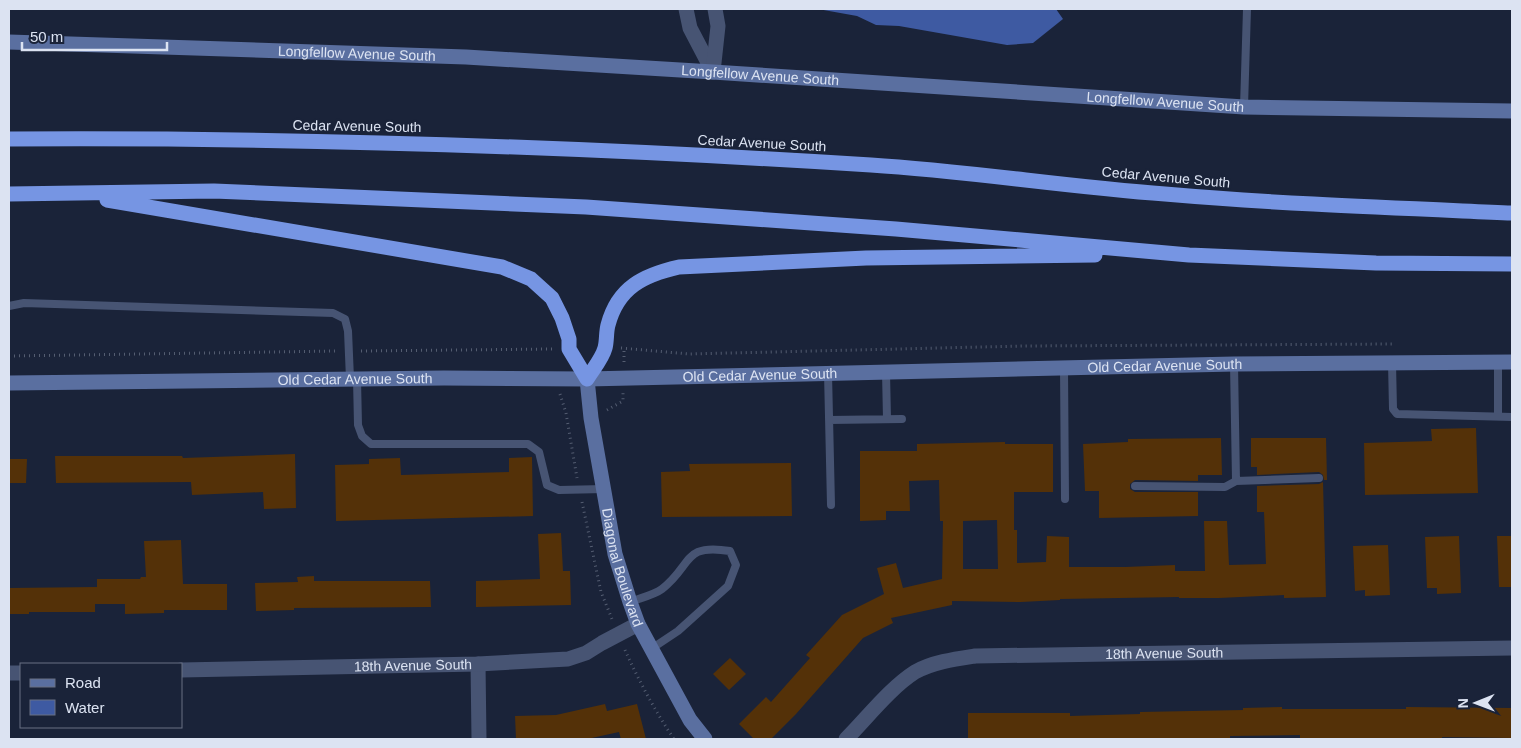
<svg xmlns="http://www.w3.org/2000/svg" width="1521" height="748" font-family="Arial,sans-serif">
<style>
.water{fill:#3e5aa2}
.building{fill:#543108;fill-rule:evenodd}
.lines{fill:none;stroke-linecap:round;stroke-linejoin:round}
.path{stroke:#545d71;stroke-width:3;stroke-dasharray:1 4;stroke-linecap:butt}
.lane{stroke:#475473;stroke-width:8}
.street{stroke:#475473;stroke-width:15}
.secondary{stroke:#5a6fa0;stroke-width:15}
.highway{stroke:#7695e3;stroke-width:15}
.labels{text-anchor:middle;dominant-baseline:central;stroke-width:4.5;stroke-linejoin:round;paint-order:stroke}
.street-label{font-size:14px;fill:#dce3f2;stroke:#1a2339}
</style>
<rect width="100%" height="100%" fill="#1a2339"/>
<path class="water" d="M 818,9 L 1056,9 L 1063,19 L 1033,43 L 1007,45 L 899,26 L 876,25 L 857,16 Z"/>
<path class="building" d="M 1476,428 L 1478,493 L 1365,495 L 1364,443 L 1432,441 L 1431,429 Z
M 1221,438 L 1222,475 L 1198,475 L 1198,481 L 1135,480 L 1130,484 L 1130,489 L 1135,492 L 1198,492 L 1198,516 L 1099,518 L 1099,491 L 1085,491 L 1083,444 L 1128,442 L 1128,439 Z
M 1251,438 L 1326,438 L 1327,480 L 1324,480 L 1323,475 L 1319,472 L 1257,475 L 1257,467 L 1251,467 Z
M 1005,442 L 1005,444 L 1053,444 L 1053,492 L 1014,492 L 1014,530 L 1017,530 L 1017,563 L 1046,562 L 1047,536 L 1069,537 L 1069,567 L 1125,567 L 1175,565 L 1175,571 L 1205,571 L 1204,521 L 1227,521 L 1229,565 L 1266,564 L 1264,512 L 1257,512 L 1257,486 L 1319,484 L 1323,482 L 1326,597 L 1284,598 L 1284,595 L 1219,598 L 1179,598 L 1179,597 L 1060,599 L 1060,600 L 1021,602 L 952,601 L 952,605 L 891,618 L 893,623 L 863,638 L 796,714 L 771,739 L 754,739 L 739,724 L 766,697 L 771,702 L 810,658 L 806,655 L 842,615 L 884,594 L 877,568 L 896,563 L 903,588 L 942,579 L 943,521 L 940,521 L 939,480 L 909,481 L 910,511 L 886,511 L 886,520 L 860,521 L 860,451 L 917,451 L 917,444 ZM 997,520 L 998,569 L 963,569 L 963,521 Z
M 295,454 L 296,508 L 264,509 L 263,492 L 192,495 L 191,482 L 56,483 L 55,456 L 182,456 L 183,458 Z
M 532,457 L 533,516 L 336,521 L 335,465 L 369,464 L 369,459 L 400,458 L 401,475 L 509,472 L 509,458 Z
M 9,459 L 27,459 L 26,483 L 9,483 Z
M 791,463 L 792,516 L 662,517 L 661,472 L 690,471 L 689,464 Z
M 561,533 L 563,571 L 570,571 L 571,605 L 476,607 L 476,581 L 540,579 L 538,534 Z
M 1459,536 L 1461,593 L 1437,594 L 1437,588 L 1427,588 L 1425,537 Z
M 1497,536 L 1512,536 L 1512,587 L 1499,587 Z
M 181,540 L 183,584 L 227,584 L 227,610 L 164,610 L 164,613 L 125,614 L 125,604 L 95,604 L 95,612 L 29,612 L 29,614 L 9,614 L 9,588 L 97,587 L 97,579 L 140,579 L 141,577 L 146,577 L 144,541 Z
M 1388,545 L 1390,595 L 1365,596 L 1365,590 L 1355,591 L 1353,546 Z
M 314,576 L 314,581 L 430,581 L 431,607 L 294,608 L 294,610 L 256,611 L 255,583 L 298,582 L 297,577 Z
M 730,658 L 746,674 L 729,690 L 713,674 Z
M 605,704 L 607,711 L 637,704 L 646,739 L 621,739 L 619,732 L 587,739 L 516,739 L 515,716 L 556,715 Z
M 1282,707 L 1282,709 L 1406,709 L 1406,707 L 1512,708 L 1512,738 L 1442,737 L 1442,738 L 1300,739 L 1300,735 L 1230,736 L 1230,739 L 968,739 L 968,713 L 1070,713 L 1070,716 L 1140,714 L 1140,712 L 1243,710 L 1243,708 Z"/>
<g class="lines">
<path class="path" d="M 621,348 L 689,354 L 1023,346 L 1394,344
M 361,351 L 552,349
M 9,356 L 337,351
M 624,362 L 624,348
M 560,394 L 566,413 L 577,478
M 607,410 L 623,401 L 623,393
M 582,502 L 601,592 L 612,619
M 625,650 C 639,681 655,711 674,739"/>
<path class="lane" d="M 1244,107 L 1247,9
M 9,306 L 24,303 L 333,313 L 345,319 L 348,331 L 350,379
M 1498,362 L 1498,416
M 1392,363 L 1393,409 L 1397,414 L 1512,417
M 1234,364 L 1236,481
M 1064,368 L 1065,499
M 886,372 L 887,419
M 828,373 L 831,505
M 357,379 L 358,425 L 362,436 L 371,444 L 528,444 L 539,452 L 547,485 L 559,490 L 604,489
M 829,420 L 902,419
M 1135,486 L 1225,487 L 1236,481 L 1319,478
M 630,602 C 640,598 654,595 662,589 C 693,565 682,543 730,551 L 736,565 L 728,586 L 678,631 L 651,649"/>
<g class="street">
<path d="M 686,9 L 690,28 L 713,72"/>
<path d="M 713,72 L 718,26 L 715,9"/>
<path d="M 478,664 L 479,739"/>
<path id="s1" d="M 181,670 L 478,664 L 568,659 L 586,653 L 602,643 L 638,624"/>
<path d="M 9,673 L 21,673"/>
<path id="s2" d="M 846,739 C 867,718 890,688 915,672 C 933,662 955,659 975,656 L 1512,648"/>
</g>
<g class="secondary">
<path id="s3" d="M 9,42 L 466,57 L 713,72 L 1244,107 L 1512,111"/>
<path id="s4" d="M 587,379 L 591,418 L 615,554 L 630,602 L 638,624 L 690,720 L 705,739"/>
<path id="s5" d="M 9,383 L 444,378 L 587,379 L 1234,364 L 1512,362"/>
</g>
<path class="highway" d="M 9,139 C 296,137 584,147 871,165 C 969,171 1067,187 1165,194 C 1280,204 1396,208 1512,213
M 9,194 L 214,191 L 586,207 L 896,229 L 1189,255 L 1376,263 L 1512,264
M 107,200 L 502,267 L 531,279 L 552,298 L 562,318 L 569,339 L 569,349 L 587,379 C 593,369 602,359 605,348 C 607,341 606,332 608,325 C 618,287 644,275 679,267 L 866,258 L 1095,255"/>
</g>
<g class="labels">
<g class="street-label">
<text stroke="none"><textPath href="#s3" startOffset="348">Longfellow Avenue South</textPath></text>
<text stroke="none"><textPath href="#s3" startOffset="752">Longfellow Avenue South</textPath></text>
<text stroke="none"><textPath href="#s3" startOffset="1158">Longfellow Avenue South</textPath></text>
<text transform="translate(357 126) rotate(1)">Cedar Avenue South</text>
<text transform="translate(762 143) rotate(3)">Cedar Avenue South</text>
<text transform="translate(1166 177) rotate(5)">Cedar Avenue South</text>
<text stroke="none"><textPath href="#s5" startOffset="1156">Old Cedar Avenue South</textPath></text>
<text stroke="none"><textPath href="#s5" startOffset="751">Old Cedar Avenue South</textPath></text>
<text stroke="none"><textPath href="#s5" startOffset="346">Old Cedar Avenue South</textPath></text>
<text stroke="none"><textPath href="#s4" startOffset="192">Diagonal Boulevard</textPath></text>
<text stroke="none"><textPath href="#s2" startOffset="348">18th Avenue South</textPath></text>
<text stroke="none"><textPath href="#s1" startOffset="232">18th Avenue South</textPath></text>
</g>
</g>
<rect width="1521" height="748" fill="none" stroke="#dce3f2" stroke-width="20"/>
<rect x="20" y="663" width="162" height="65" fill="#1a2339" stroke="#687083"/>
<rect x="30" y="679" width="25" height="8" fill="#5a6fa0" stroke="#687083"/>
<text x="65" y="688" font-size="15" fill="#dce3f2">Road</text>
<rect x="30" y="700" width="25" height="15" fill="#3e5aa2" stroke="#687083"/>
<text x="65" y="713" font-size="15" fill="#dce3f2">Water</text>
<g transform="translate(1476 703) rotate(269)" stroke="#1a2339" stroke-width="4" paint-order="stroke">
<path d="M0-4L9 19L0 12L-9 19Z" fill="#dce3f2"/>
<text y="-8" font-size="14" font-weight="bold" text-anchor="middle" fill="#dce3f2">N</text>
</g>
<path d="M22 42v8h145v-8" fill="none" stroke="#dce3f2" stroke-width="2.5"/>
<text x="30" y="42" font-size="15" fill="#dce3f2" stroke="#1a2339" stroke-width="4" paint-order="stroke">50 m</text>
</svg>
